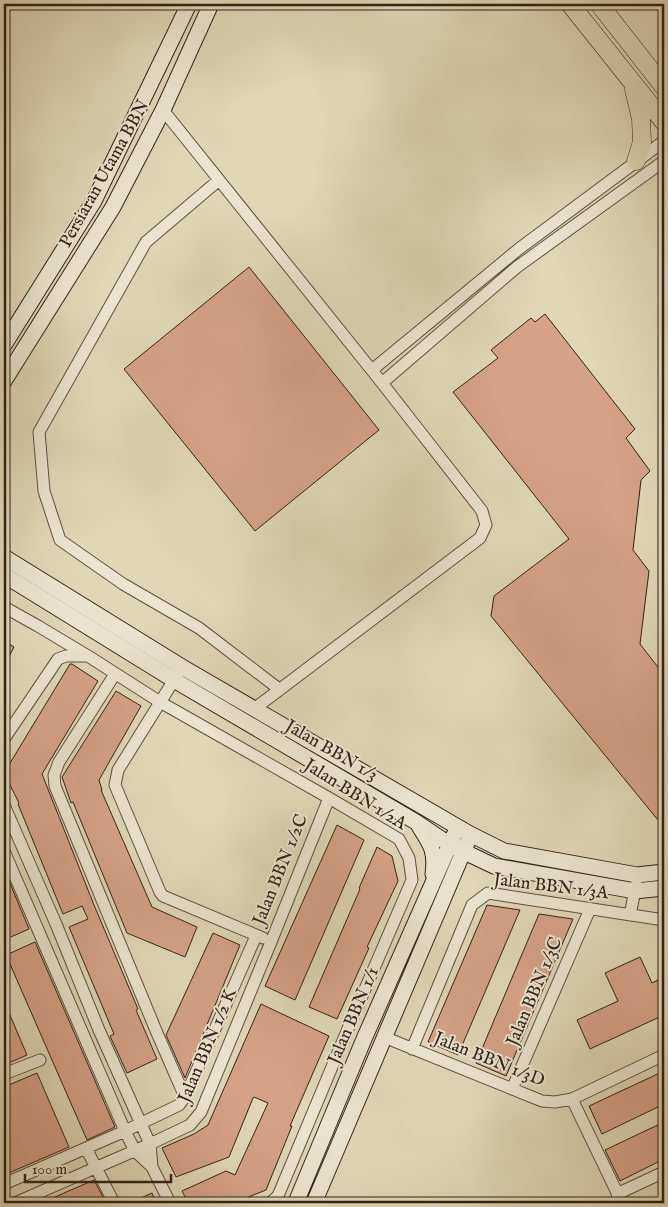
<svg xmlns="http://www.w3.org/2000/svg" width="668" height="1207" font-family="'IM FELL English',serif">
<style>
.building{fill:#d5a288;stroke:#322119}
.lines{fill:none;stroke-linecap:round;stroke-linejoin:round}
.street-casing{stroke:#5e4e40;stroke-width:13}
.secondary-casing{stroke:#322119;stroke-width:17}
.primary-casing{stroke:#322119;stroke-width:19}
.street{stroke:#ebe5d0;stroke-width:11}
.secondary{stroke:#ebe5d0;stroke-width:15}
.primary{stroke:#e0d7b7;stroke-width:18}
.labels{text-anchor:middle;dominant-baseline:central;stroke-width:4;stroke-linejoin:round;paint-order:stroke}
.street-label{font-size:18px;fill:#322119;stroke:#ebe5d0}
</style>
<rect width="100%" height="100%" fill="#e0d7b7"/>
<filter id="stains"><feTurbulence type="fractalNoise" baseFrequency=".004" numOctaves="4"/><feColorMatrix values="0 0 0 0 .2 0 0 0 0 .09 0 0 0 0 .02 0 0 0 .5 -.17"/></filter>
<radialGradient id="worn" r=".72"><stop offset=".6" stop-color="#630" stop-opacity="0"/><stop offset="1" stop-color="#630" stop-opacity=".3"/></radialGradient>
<path class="building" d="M 249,267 L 379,430 L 255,531 L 124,369 Z
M 545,314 L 635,429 L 626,438 L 650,471 L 641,480 L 633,550 L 649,571 L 640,644 L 664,675 L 664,815 L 658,820 L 491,616 L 494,596 L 569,539 L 453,392 L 498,358 L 491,350 L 531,318 L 535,322 Z
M 4,641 L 14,647 L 4,666 Z
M 70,664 L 72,664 L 98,681 L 42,774 L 94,905 L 138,1009 L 136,1010 L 157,1059 L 127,1073 L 110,1036 L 114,1034 L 69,927 L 88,919 L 82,906 L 63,914 L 18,804 L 19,803 L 4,773 Z
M 116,691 L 141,706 L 99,780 L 102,790 L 101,790 L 152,907 L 197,927 L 185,957 L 127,933 L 73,802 L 71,803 L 62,777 Z
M 337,825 L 364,840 L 295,1000 L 265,986 Z
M 377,847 L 392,856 L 398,881 L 367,947 L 369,948 L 337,1019 L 309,1007 L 360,889 L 359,888 Z
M 4,869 L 29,929 L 4,940 Z
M 487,905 L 520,910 L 458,1055 L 428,1042 Z
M 539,914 L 573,919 L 506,1076 L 476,1063 Z
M 213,933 L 240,945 L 185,1078 L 166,1035 Z
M 35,942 L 115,1127 L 87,1140 L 6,955 Z
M 640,957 L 652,983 L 664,977 L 664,1015 L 590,1049 L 577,1020 L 618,1001 L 605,973 Z
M 4,1001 L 27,1055 L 4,1065 Z
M 261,1004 L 329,1036 L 290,1126 L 292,1126 L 266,1190 L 233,1203 L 188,1203 L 182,1191 L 226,1171 L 235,1175 L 268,1103 L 254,1097 L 253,1098 L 229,1157 L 176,1177 L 162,1148 L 194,1134 L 208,1125 Z
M 664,1071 L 664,1104 L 602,1134 L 589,1106 Z
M 37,1073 L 69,1147 L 4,1175 L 4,1087 Z
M 662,1123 L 664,1128 L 664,1159 L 620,1181 L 605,1150 Z
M 94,1180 L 106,1203 L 41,1203 Z
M 152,1193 L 156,1203 L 129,1203 Z"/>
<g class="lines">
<defs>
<path id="street" d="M 163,110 L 382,383 L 482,511 L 486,525 L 480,538 L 254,709
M 219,180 L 146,242 L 39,432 L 44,491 L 60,540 L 123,584 L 199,628 L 279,689
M 372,370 L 520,248 L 664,141
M 382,383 L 517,267 L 664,161
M 4,607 L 38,626 L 88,656 L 160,702 L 329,798 L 399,839 L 409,858 L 412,880 L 347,1031 L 278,1196 L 270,1203
M 182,667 L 118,770 L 115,785 L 160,892 L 163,896 L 263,938
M 115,674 L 59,762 L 54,775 L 55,786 L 157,1033 L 185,1097
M 4,739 L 58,659 L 66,656 L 86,656
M 4,805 L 56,924 L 99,1030 L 150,1144 L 152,1167 L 170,1203
M 4,851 L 125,1131 L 135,1151 L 152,1167
M 630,915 L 636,885
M 384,1037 L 542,1101 L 555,1102 L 572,1099 L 664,1055
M 412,1049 L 472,905 L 488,893 L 664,920
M 4,1074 L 40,1060
M 512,1089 L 590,909
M 572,1099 L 622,1203
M 86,1148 L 114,1203
M 4,1184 L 125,1131 L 179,1105 L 185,1097 L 256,936
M 617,1194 L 664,1172
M 4,1199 L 6,1203
M 15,1203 L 150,1144 L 190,1125 L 201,1112 L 271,942 L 329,798"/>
<path id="secondary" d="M 4,345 L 94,201 L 189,4
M 4,381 L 113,207 L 163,110 L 211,4
M 4,557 L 182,667 L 470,834 L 504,851 L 637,875 L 664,872
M 4,575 L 174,680 L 416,822 L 450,845 L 494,866 L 635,891 L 664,888
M 419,826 C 431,845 436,851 433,874
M 295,1203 L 297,1200 L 364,1039 L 454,835
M 314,1203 L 467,843"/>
<path id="primary" d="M 570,4 L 664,122
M 599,4 L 664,87
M 634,89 L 641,119 L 642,142 L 636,161"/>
</defs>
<use href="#street" class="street-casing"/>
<use href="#secondary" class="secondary-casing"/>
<use href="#primary" class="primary-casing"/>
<use href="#street" class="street"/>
<use href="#secondary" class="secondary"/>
<use href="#primary" class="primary"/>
</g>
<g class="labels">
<g class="street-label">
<text transform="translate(105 174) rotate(-61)">Persiaran Utama BBN</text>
<text transform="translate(331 751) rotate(30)">Jalan BBN 1/3</text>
<text transform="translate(355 795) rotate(32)">Jalan BBN 1/2A</text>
<text transform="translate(281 870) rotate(-68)">Jalan BBN 1/2C</text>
<text transform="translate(551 887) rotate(7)">Jalan BBN 1/3A</text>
<text transform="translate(535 992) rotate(-67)">Jalan BBN 1/3C</text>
<text transform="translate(354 1016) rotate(-67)">Jalan BBN 1/1</text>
<text transform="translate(208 1046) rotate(-67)">Jalan BBN 1/2 K</text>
<text transform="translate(489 1060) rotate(22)">Jalan BBN 1/3D</text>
</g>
</g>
<rect width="668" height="1207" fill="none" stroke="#e0d7b7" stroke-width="20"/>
<rect x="5" y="5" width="658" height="1197" fill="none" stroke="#322119" stroke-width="2.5"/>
<rect x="10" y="10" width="648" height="1187" fill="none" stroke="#322119"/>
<path d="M25 1174v8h146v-8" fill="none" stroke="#322119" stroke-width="2.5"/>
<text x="32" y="1174" font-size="15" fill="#322119" stroke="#ebe5d0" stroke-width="4" paint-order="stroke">100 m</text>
<rect width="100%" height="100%" filter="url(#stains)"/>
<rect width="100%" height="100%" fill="url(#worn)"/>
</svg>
